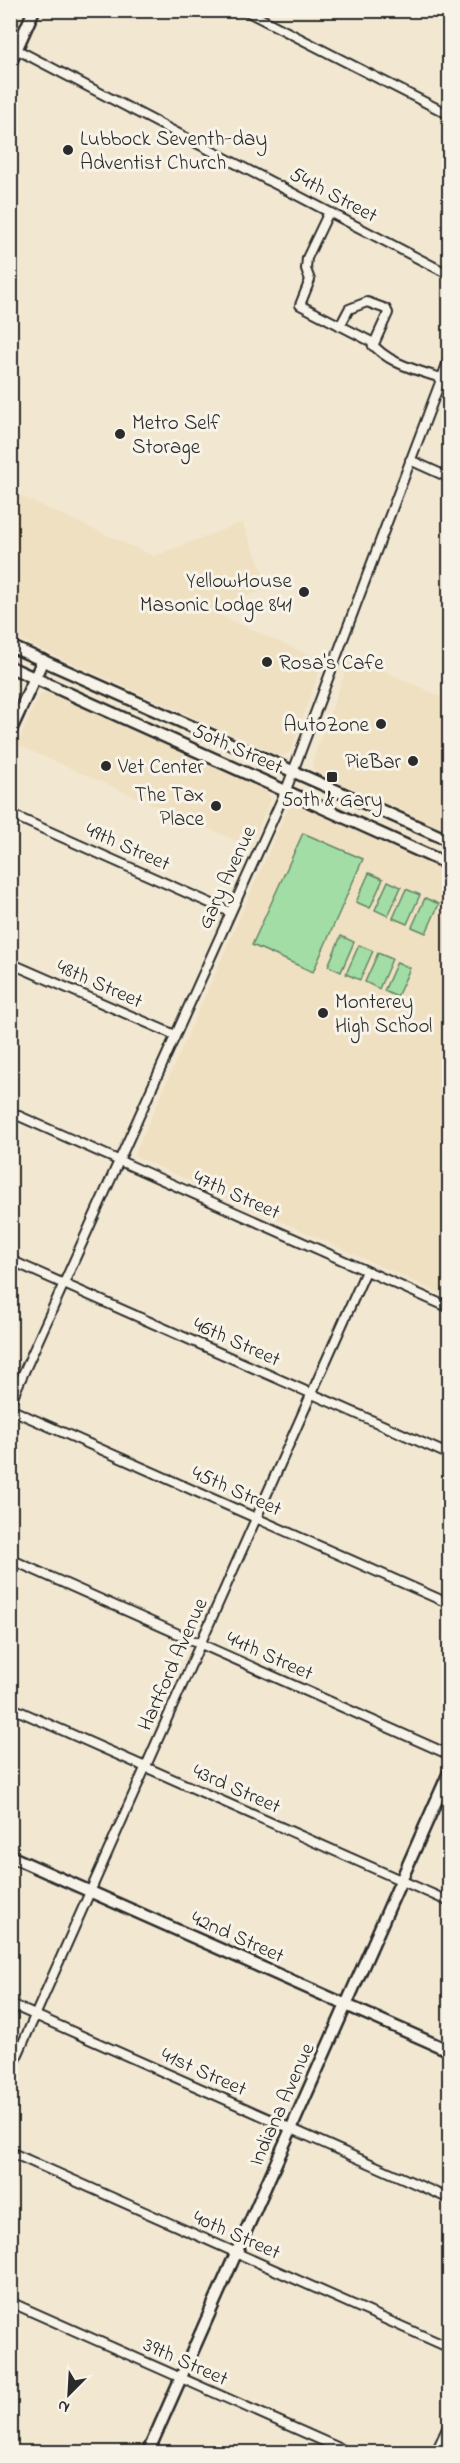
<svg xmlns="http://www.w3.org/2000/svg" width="460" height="2463" viewBox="0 0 460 2463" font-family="'Indie Flower',sans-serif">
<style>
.built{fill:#efe0c2}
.green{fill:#a1dda4;stroke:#668468;stroke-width:1.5}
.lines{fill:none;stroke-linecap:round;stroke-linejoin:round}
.minor-casing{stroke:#2b2b2b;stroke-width:12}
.tertiary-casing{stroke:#2b2b2b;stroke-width:15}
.secondary-casing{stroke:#2b2b2b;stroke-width:15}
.minor{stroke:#f7f3e8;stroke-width:8}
.tertiary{stroke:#f7f3e8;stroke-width:10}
.secondary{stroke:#f7f3e8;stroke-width:10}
.poi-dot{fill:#2b2b2b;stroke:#f7f3e8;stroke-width:2}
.labels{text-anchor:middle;stroke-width:6;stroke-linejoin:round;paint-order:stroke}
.poi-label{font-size:21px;fill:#2b2b2b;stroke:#f7f3e8;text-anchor:start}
.street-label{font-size:21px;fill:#2b2b2b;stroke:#f7f3e8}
</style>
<rect width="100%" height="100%" fill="#f2e8d2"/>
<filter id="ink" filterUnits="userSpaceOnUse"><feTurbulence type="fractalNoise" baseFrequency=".0167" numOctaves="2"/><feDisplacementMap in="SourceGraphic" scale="12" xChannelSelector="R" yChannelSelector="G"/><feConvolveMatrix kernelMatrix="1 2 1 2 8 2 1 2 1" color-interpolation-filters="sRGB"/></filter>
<g filter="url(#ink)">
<path class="built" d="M11 492 154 556 242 522 270 588 217 607 221 616 323 661 291 751 284 756 278 755 11 636Z
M351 656 449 700V832L320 774 313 769 312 761Z
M43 693H49L267 791 271 800 250 847 17 745 38 697Z
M294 805H299L449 873V1297L134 1156 287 810Z"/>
<path class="green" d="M303 833 363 859 313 972 252 945Z
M369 873 383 879 370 908 356 902Z
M388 881 401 887 388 916 375 910Z
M406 889 420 895 407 924 393 918Z
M425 898 439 904 426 933 412 927Z
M341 936 354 942 341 972 328 966Z
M359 945 373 951 360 980 346 974Z
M378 953 392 959 379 989 365 982Z
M397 962 410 968 397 997 384 991Z"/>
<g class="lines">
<g class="minor-casing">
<path id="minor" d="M244 10 450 115
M10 46 450 275
M329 212 307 258 306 269 310 280 300 305 370 341C386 363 416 370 441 378
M340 326 349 309 367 302 386 309 388 313 373 346
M410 460 450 478
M10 814 230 912
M10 963 175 1035
M10 1112 450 1308
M10 1260 450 1455
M10 1403 286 790 450 356
M10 1409 450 1604
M10 1559 450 1755
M10 1707 450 1902
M10 2004 450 2199
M10 2072 366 1271
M10 2152 450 2348
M10 2302 348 2452
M10 2451 13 2452
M436 2452 450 2422"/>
</g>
<g class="tertiary-casing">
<path id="tertiary" d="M10 64 34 10
M10 732 43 660
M10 1856 450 2051"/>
</g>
<g class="secondary-casing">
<path id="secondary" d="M10 646 450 841
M10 667 450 865
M148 2452 450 1770"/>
</g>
<use href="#minor" class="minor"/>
<use href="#tertiary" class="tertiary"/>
<use href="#secondary" class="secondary"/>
</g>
</g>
<g class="poi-dot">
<circle cx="68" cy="150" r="6"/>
<circle cx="120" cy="434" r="6"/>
<circle cx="304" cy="592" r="6"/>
<circle cx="267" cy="662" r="6"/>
<circle cx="381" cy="724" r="6"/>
<circle cx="413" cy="761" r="6"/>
<circle cx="106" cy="766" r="6"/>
<rect x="326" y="771" width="12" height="12" rx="3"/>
<circle cx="216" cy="806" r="6"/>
<circle cx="323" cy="1013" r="6"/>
</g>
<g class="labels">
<g class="poi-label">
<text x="80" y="145">Lubbock Seventh-day<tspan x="80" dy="24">Adventist Church</tspan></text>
<text x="132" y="429">Metro Self<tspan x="132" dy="24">Storage</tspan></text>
<text x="292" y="587" text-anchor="end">YellowHouse<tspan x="292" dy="24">Masonic Lodge 841</tspan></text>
<text x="279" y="669">Rosa's Cafe</text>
<text x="369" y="731" text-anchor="end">AutoZone</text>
<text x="401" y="768" text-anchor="end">PieBar</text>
<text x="118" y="773">Vet Center</text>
<text x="204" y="801" text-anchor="end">The Tax<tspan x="204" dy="24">Place</tspan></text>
<text x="332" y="806" text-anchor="middle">50th &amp; Gary</text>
<text x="335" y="1008">Monterey<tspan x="335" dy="24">High School</tspan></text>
</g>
<g class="street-label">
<text transform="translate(334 194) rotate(28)" y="7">54th Street</text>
<text transform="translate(238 748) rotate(24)" y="7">50th Street</text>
<text transform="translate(128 846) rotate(24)" y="7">49th Street</text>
<text transform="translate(226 877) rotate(-65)" y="7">Gary Avenue</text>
<text transform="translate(100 983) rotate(24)" y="7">48th Street</text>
<text transform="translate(237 1194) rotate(24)" y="7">47th Street</text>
<text transform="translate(237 1341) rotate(24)" y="7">46th Street</text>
<text transform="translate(237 1490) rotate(24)" y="7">45th Street</text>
<text transform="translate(270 1655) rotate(24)" y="7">44th Street</text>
<text transform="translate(172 1664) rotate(-66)" y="7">Hartford Avenue</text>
<text transform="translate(237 1788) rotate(24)" y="7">43rd Street</text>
<text transform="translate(238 1936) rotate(24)" y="7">42nd Street</text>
<text transform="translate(204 2071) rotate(24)" y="7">41st Street</text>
<text transform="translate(281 2104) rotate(-66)" y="7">Indiana Avenue</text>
<text transform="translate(237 2234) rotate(24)" y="7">40th Street</text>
<text transform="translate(186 2361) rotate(24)" y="7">39th Street</text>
</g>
</g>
<rect width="460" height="2463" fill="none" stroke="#f7f3e8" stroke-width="36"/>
<rect x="18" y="18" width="424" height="2427" fill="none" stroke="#2b2b2b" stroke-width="2" filter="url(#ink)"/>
<g transform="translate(69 2394) rotate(204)" stroke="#f7f3e8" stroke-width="4.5" paint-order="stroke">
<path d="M0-4.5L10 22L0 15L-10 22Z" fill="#2b2b2b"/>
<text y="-9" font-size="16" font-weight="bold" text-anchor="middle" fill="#2b2b2b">N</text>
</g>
</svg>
